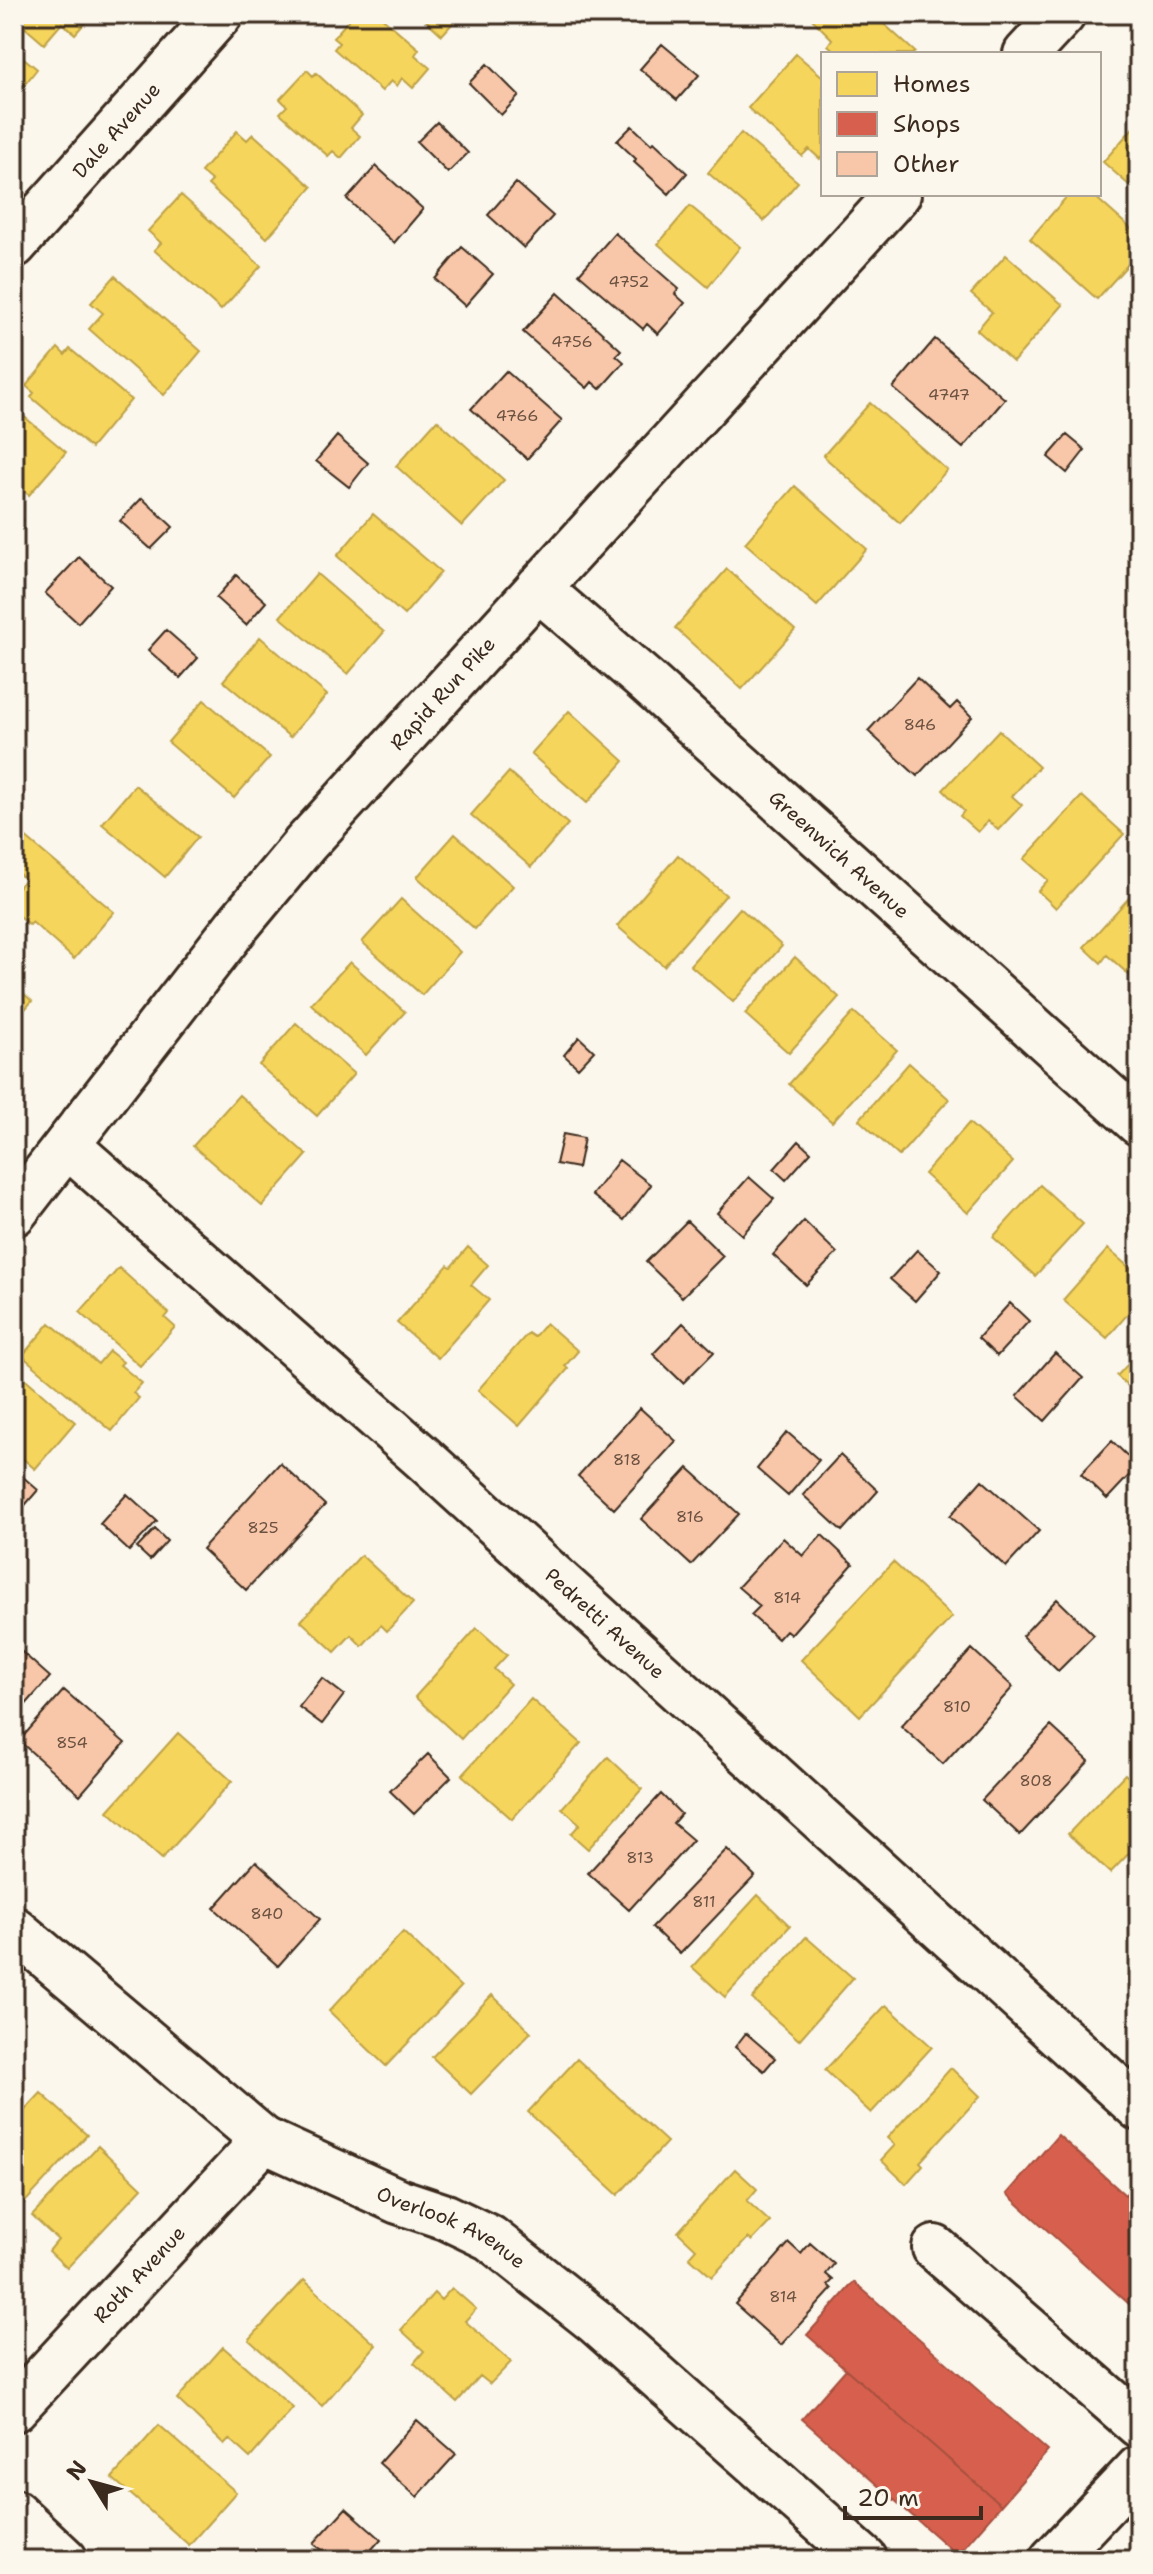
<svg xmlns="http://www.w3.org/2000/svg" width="1153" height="2574" viewBox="0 0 1153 2574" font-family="'Shantell Sans',sans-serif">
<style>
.homes{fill:#f6d55c;stroke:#bea249;stroke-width:2}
.shops{fill:#d6604d;stroke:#a8503f;stroke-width:2}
.building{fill:#f8c6a8;stroke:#3b2a1e;stroke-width:2}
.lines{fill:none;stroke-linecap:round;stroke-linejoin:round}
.minor-casing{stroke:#3b2a1e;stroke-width:50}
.minor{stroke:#fbf7ec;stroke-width:44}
.labels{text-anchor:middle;stroke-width:8;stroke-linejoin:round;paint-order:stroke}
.number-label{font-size:16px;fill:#6a5140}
.street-label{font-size:20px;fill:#3b2a1e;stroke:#fbf7ec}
</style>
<rect width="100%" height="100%" fill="#fbf7ec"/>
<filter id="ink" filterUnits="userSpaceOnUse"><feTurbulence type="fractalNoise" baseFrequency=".0125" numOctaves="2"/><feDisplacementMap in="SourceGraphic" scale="16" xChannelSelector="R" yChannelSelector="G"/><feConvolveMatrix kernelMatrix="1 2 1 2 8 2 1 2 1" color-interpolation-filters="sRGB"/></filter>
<g filter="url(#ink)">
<path class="homes" d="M14 14H93L75 34 62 23 44 44 14 18Z
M354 14H378L419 49 415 55 430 68 413 88 402 78 397 86 391 81 382 91 334 49 339 43 333 38Z
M419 14H461L442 35Z
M807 14H873L915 52 913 54H838L828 45 832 39Z
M14 50 37 69 14 98Z
M796 54 823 77V155L820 159 809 149 802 156 748 108Z
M307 70 313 76 316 73 362 115 351 128 360 136 341 158 333 151 328 156 280 113 287 106 280 99Z
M1139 121V194L1103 162Z
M237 131 247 140 253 134 312 187 267 238 208 185 212 181 201 172Z
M741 133 798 182 764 221 708 173Z
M1069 194H1092L1139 236V252L1097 299 1030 239Z
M181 195 261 266 221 310 154 250 161 243 148 231Z
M690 206 740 247 708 287 658 244Z
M1006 255 1063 305 1013 362 977 330 992 312 971 294Z
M115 276 201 351 164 395 89 329 103 313 91 303Z
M58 348 65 355 70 349 131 400 91 448 31 397 34 393 26 386Z
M870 403 947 470 900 523 823 456Z
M14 408 66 452 29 495 14 483Z
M437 420 504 480 462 526 396 466Z
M795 486 867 549 817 606 745 543Z
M14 513 23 520 14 530Z
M373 514 441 572 404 615 337 556Z
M727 569 795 630 742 689 675 628Z
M317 574 384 632 348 674 280 617Z
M260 637 327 695 290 737 223 681Z
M204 700 270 757 234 798 168 742Z
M569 711 624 761 587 803 531 754Z
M999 730 1039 767 1012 796 1022 805 998 830 988 821 978 832 960 816 964 811 943 790Z
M509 772 568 824 531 867 471 815Z
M135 785 198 837 165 877 102 824Z
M1082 796 1124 834 1056 908 1038 891 1048 880 1024 859Z
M455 834 513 886 475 929 417 877Z
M24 836 114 912 74 959 32 922 29 925 14 912V892L25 879 14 870V849Z
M678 855 726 895 664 966 617 926Z
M1138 888 1139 982 1138 983 1107 955 1101 963 1084 947Z
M401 899 460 952 422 995 362 942Z
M740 908 782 946 733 1002 690 965Z
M795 957 839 997 789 1053 745 1014Z
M350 962 405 1012 366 1055 311 1004Z
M14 985 32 1001 14 1022Z
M854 1012 897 1050 832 1122 789 1084Z
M296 1023 354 1074 317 1116 259 1065Z
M909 1063 949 1099 899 1156 859 1120Z
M239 1095 307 1155 262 1206 193 1146Z
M969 1123 1013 1162 968 1213 924 1174Z
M1040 1185 1083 1224 1035 1276 993 1237Z
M468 1247 488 1265 471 1285 489 1300 438 1358 397 1323 448 1265 451 1267Z
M1108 1249 1139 1276V1301L1107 1338 1063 1300Z
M119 1268 169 1313 165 1318 175 1327 140 1366 80 1312Z
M50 1323 98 1364 109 1351 123 1362 120 1365 142 1383 133 1393 139 1398 112 1431 22 1356Z
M546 1323 578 1351 565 1366 568 1369 519 1426 478 1390 528 1333 534 1337Z
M1139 1352V1396L1117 1376Z
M21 1375 75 1422 35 1469 14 1451V1384Z
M361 1555 413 1603 387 1631 381 1625 362 1646 351 1635 335 1652 301 1621Z
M893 1562 952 1617 860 1716 801 1660Z
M477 1628 507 1655 494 1669 510 1684 461 1739 415 1697Z
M531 1699 581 1743 512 1819 462 1775Z
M178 1733 232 1781 162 1859 108 1811Z
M608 1757 642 1789 588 1849 571 1834 580 1824 562 1808Z
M1125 1774 1139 1787V1843L1110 1873 1068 1834Z
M758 1895 790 1926 725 1997 692 1967Z
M403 1932 461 1987 386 2066 329 2011Z
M806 1937 853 1978 799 2040 752 1999Z
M492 1995 531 2032 471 2094 432 2057Z
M886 2005 932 2047 871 2113 825 2070Z
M577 2059 667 2142 618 2195 528 2112Z
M14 2067 25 2076 14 2088Z
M951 2068 980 2096 920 2162 923 2165 906 2184 881 2160 895 2145 887 2138Z
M41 2093 87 2135 15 2213 14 2122Z
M98 2146 142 2188 67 2268 49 2251 58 2240 32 2216Z
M735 2169 757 2189 747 2201 770 2222 752 2241 748 2238 712 2277 689 2257 696 2249 678 2232Z
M304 2280 376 2345 322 2406 249 2340Z
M452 2288 476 2309 465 2321 511 2362 490 2384 480 2376 457 2402 414 2363 424 2351 401 2330 434 2293 441 2300Z
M223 2347 293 2408 250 2458 229 2439 224 2444 177 2399Z
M159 2425 236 2492 189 2545 112 2478Z
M14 2543 32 2560H14Z"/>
<path class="shops" d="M1058 2135 1125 2195 1135 2183 1139 2186V2313L1007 2194Z
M854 2282 1048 2451 1001 2505 807 2335Z
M846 2369 1001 2505 957 2555 802 2419Z"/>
<path class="building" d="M662 44 699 75 677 100 640 69Z
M487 64 519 96 501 115 469 83Z
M437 122 468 153 448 173 417 142Z
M632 126 651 144 654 142 687 173 669 194 634 162 636 159 617 141Z
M376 166 423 209 394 243 347 199Z
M516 183 553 216 524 248 488 215Z
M615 233 679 289 675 294 685 303 658 334 647 324 643 329 579 274Z
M462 247 493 274 465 306 435 279Z
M558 293 621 350 616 355 624 362 600 389 592 382 587 388 523 332Z
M935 339 1005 399 963 448 893 388Z
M506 371 562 420 527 459 471 409Z
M1067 435 1085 450 1067 473 1048 457Z
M337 436 368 463 349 487 316 461Z
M142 498 173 527 151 549 120 521Z
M79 557 111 586 78 623 45 593Z
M236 575 266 602 246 625 216 598Z
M166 630 198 658 180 678 148 650Z
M917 678 950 709 957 702 972 717 917 776 868 731Z
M579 1037 594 1051 578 1068 564 1055Z
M563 1134 584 1138 578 1168 556 1164Z
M799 1141 811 1152 786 1180 774 1169Z
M619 1160 651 1185 624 1220 592 1195Z
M749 1177 774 1199 742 1235 717 1213Z
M687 1221 723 1256 682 1297 646 1262Z
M804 1221 837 1253 806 1285 773 1255Z
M917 1250 941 1271 915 1301 890 1279Z
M1010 1303 1029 1321 997 1356 978 1338Z
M683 1323 714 1352 683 1383 653 1354Z
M1055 1353 1083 1378 1045 1421 1017 1396Z
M640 1408 676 1441 614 1509 578 1476Z
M787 1432 819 1460 788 1496 757 1469Z
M1112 1441 1138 1466 1107 1499 1081 1474Z
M840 1455 878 1491 842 1531 803 1495Z
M280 1463 325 1505 246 1590 202 1549Z
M688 1468 739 1514 691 1565 641 1519Z
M14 1469 38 1490 14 1518Z
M982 1480 1039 1531 1006 1567 950 1516Z
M127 1494 157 1521 129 1551 100 1524Z
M155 1529 167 1541 150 1560 137 1548Z
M822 1535 853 1564 791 1634 786 1630 778 1639 751 1615 760 1606 738 1587 783 1538 803 1556Z
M1057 1599 1094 1635 1058 1671 1022 1636Z
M14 1645 50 1677 14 1718Z
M972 1649 1013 1687 943 1764 901 1726Z
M322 1678 344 1695 322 1724 299 1707Z
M64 1690 125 1743 80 1795 19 1741Z
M1051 1726 1089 1761 1020 1835 982 1800Z
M428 1754 451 1777 414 1814 390 1791Z
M661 1794 681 1814 673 1823 693 1840 629 1910 588 1873Z
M727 1849 755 1876 680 1954 652 1927Z
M256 1861 320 1919 278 1966 214 1908Z
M746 2033 775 2058 764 2071 735 2047Z
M789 2243 801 2254 810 2243 834 2264 826 2274 833 2280 828 2285 832 2289 781 2345 735 2304Z
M417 2420 456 2454 417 2497 379 2463Z
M346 2508 381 2539 362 2560H333L314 2543Z"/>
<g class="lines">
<g class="minor-casing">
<g id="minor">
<path d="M1026 54 1063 14"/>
<path id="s1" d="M14 245 220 14"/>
<path id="s2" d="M538 588 645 680 1139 1123"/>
<path id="s3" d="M67 1145 423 1458 1139 2108"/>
<path id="s4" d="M14 1213 236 927 305 844 898 194"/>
<path id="s5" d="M14 1929 264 2140 398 2201 446 2217 490 2238 596 2322 865 2560"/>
<path d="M935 2248 1139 2425"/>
<path id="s6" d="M14 2409 264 2140"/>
<path d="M14 2512 65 2560"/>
<path d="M1052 2560 1139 2468"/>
</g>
</g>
<use href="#minor" class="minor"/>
</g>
</g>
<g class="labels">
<g class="number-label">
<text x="629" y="287">4752</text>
<text x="572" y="347">4756</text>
<text x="949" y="400">4747</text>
<text x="517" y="421">4766</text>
<text x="920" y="730">846</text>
<text x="627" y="1465">818</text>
<text x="690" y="1522">816</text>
<text x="263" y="1533">825</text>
<text x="787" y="1603">814</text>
<text x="957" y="1712">810</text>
<text x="72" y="1748">854</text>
<text x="1036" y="1786">808</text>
<text x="640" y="1863">813</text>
<text x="704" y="1907">811</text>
<text x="267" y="1919">840</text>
<text x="783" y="2302">814</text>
</g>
<g class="street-label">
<text dy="7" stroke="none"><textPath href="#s1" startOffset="154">Dale Avenue</textPath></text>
<text dy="7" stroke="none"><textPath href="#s4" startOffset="674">Rapid Run Pike</textPath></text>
<text dy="7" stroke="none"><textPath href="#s2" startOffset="402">Greenwich Avenue</textPath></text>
<text dy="7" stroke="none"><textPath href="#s3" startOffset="720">Pedretti Avenue</textPath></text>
<text dy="7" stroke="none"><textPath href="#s5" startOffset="534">Overlook Avenue</textPath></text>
<text dy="7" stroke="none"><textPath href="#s6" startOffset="184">Roth Avenue</textPath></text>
</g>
</g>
<rect width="1153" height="2574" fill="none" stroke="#fbf7ec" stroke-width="48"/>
<rect x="24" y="24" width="1105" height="2526" fill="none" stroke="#3b2a1e" stroke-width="3" filter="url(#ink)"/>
<rect x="821" y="52" width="280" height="144" fill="#fbf7ec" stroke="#aea59a" stroke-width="2"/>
<rect x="837" y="72" width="40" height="24" fill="#f6d55c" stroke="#aea59a" stroke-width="2"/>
<text x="893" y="92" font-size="24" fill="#3b2a1e">Homes</text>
<rect x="837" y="112" width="40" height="24" fill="#d6604d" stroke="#aea59a" stroke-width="2"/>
<text x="893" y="132" font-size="24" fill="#3b2a1e">Shops</text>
<rect x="837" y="152" width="40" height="24" fill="#f8c6a8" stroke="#aea59a" stroke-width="2"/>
<text x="893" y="172" font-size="24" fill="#3b2a1e">Other</text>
<g transform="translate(92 2482) rotate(307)" stroke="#fbf7ec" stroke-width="6" paint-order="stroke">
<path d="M0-6L14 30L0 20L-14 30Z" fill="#3b2a1e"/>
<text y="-12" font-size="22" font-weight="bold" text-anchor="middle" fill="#3b2a1e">N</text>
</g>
<path d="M845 2506v12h136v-12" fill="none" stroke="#3b2a1e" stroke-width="4"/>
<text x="857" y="2506" font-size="24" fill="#3b2a1e" stroke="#fbf7ec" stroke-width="6" paint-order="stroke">20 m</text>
</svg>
